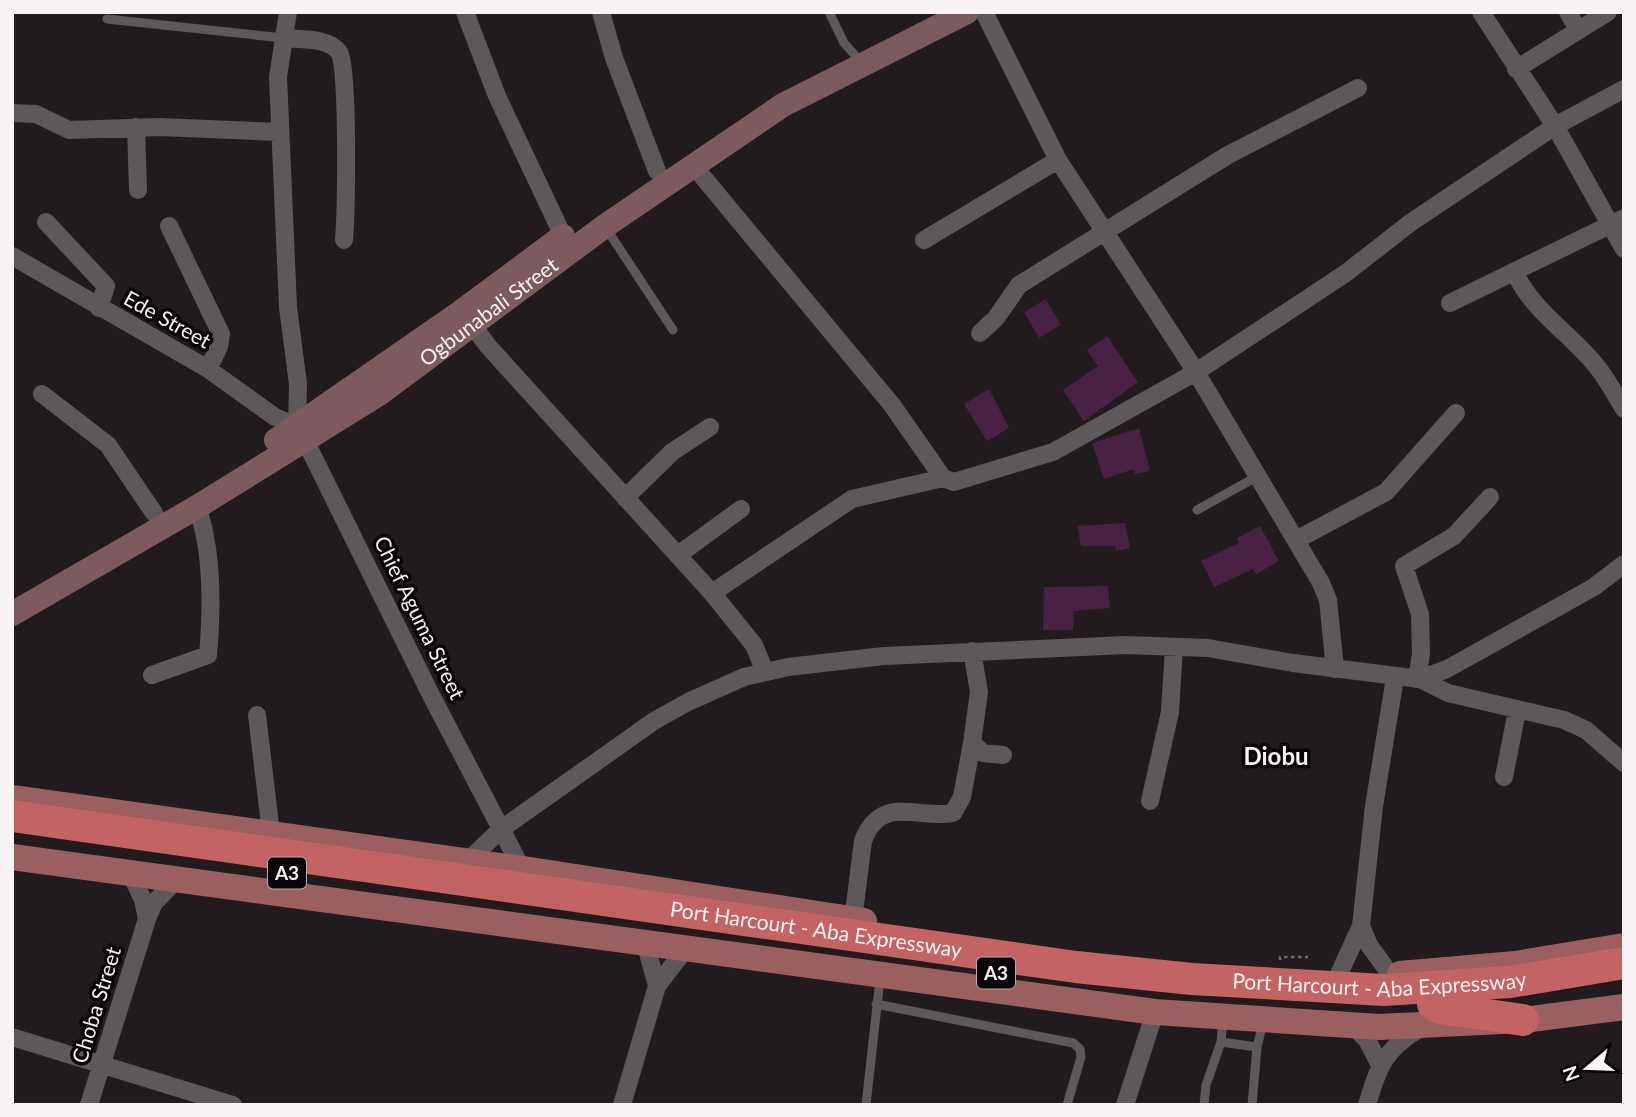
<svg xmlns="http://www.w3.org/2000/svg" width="1636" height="1117" viewBox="0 0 1636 1117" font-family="Lato,sans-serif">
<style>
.building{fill:#482145}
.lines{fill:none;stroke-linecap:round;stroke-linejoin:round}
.path{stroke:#706b6d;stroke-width:2.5;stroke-dasharray:3.5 3.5;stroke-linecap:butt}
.lane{stroke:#5f585a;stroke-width:9}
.street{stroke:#5f585a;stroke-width:18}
.secondary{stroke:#7d5b5d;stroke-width:24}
.primary{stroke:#9c5f5f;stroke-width:26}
.highway{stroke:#c46363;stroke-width:32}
.labels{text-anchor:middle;stroke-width:7;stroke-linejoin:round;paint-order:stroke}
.shield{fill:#090607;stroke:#b0acae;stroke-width:2}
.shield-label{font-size:19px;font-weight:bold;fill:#f8f3f5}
.street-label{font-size:21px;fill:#f8f3f5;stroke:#090607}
.quarter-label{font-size:24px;font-weight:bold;fill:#f8f3f5;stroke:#090607}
</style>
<rect width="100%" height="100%" fill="#211b1d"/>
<path class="building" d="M1046 299 1061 325 1039 338 1024 312Z
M1107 336 1138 382 1084 421 1063 390 1098 366 1087 350Z
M989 389 1009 428 987 441 964 404Z
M1139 428 1150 471 1135 474 1134 469 1104 479 1092 443Z
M1125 523 1130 548 1116 551 1115 546H1081L1077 526Z
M1260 526 1279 561 1256 574 1253 569 1214 587 1201 561 1239 543 1237 538Z
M1108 586 1110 608 1074 611 1073 630H1043L1044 587Z"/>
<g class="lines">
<path class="path" d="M1280 960V957H1308"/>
<path class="lane" d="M829 12 844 43 855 55
M107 19 283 38
M606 228 673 330
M1197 510 1258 476
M876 1004 1073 1043 1080 1049 1081 1057 1067 1105
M1223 1019 1221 1042 1257 1047 1263 1023
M866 1105 880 979
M1204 1105 1206 1085 1221 1042
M1252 1105 1257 1047"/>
<path class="street" d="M288 12 278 77 288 307 298 384 297 426
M465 12 497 96 563 236
M601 12 614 58 657 171
M984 12 1058 160 1196 372 1321 583 1328 600 1335 669
M1481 12 1555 126 1624 249
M1568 12 1578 30
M283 38C300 40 327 37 339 52 349 64 346 216 344 240
M1516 69 1608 12
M12 113 36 114 69 130 160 127 280 132
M136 127 138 190
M693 165 892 405 943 478 954 482 1053 452 1196 372 1346 273 1410 223 1555 126 1624 89
M46 222 106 286 99 308
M169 226 221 334 219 347 208 369
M924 240 1058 160
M12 256 208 369 275 417 297 426
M1515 273C1533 311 1568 332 1594 363 1606 377 1615 394 1624 409
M1450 303 1624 218
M473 326 488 346 712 593 754 645 765 672
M980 333 996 318 1019 285 1228 155 1358 88
M42 394 108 445 154 513
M301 432 432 697 522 869
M625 498 672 452 710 427
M1298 539 1386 492 1456 413
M678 555 741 509
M712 593 852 499 943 478
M972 651 979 692 972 743 983 753 1003 755
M152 675 208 655C212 609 213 551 197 507
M1417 679 1421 654 1420 614 1404 566 1454 536 1490 497
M1420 679 1447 669 1594 587 1624 564
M257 715 271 833
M1504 777 1517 711
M1150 801 1170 712 1174 647
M468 861 500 830 654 721 688 702 744 677 788 667 884 656 1126 645 1208 648 1293 663 1420 679 1448 693 1564 720 1586 730 1624 763
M130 872 143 900 147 919
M853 920 863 841C881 793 919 820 953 813L962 797 972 743
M1361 926 1369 945 1390 974
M645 942 657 986
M1339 974 1361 926 1374 806 1395 678
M1353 1026 1367 1040 1380 1065
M12 1037 233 1105
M89 1105 147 919 154 903 178 878
M622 1105 657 986 686 948
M1125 1105 1155 1012
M1367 1105C1379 1066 1384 1049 1421 1028"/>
<g class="secondary">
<path d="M276 440 462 311 563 236"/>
<path id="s1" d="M12 614 197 507 379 394 605 226 783 105 967 12"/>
</g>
<path class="primary" d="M12 798 522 869 864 921
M12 857 1155 1012 1379 1027 1523 1020 1624 1007
M1400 974 1515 964 1624 946"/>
<g class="highway">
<path id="s2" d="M12 816 1076 967 1192 979 1384 990 1510 982 1624 963"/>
<path d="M1433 1004 1440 1008 1523 1020"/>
</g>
</g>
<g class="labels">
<g class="shield">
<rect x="268" y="857.5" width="38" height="31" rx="5"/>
<rect x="977" y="957.5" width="38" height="31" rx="5"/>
</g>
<g class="shield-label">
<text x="287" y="880">A3</text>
<text x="996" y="980">A3</text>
</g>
<g class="street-label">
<text dy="7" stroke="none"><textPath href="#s1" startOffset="565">Ogbunabali Street</textPath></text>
<text transform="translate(167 320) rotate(29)" y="7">Ede Street</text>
<text transform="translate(419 618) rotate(64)" y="7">Chief Aguma Street</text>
<text dy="7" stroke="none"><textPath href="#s2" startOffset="812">Port Harcourt - Aba Expressway</textPath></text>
<text dy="7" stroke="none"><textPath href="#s2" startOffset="1379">Port Harcourt - Aba Expressway</textPath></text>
<text transform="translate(97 1005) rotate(-73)" y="7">Choba Street</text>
</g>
<g class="quarter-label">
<text x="1276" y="765">Diobu</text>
</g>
</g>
<rect width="1636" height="1117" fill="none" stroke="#f8f3f5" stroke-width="28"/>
<g transform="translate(1587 1068) rotate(251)" stroke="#090607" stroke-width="5" paint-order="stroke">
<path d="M0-5L12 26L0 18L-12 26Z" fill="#f8f3f5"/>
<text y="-10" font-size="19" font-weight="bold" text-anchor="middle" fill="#f8f3f5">N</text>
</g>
</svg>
